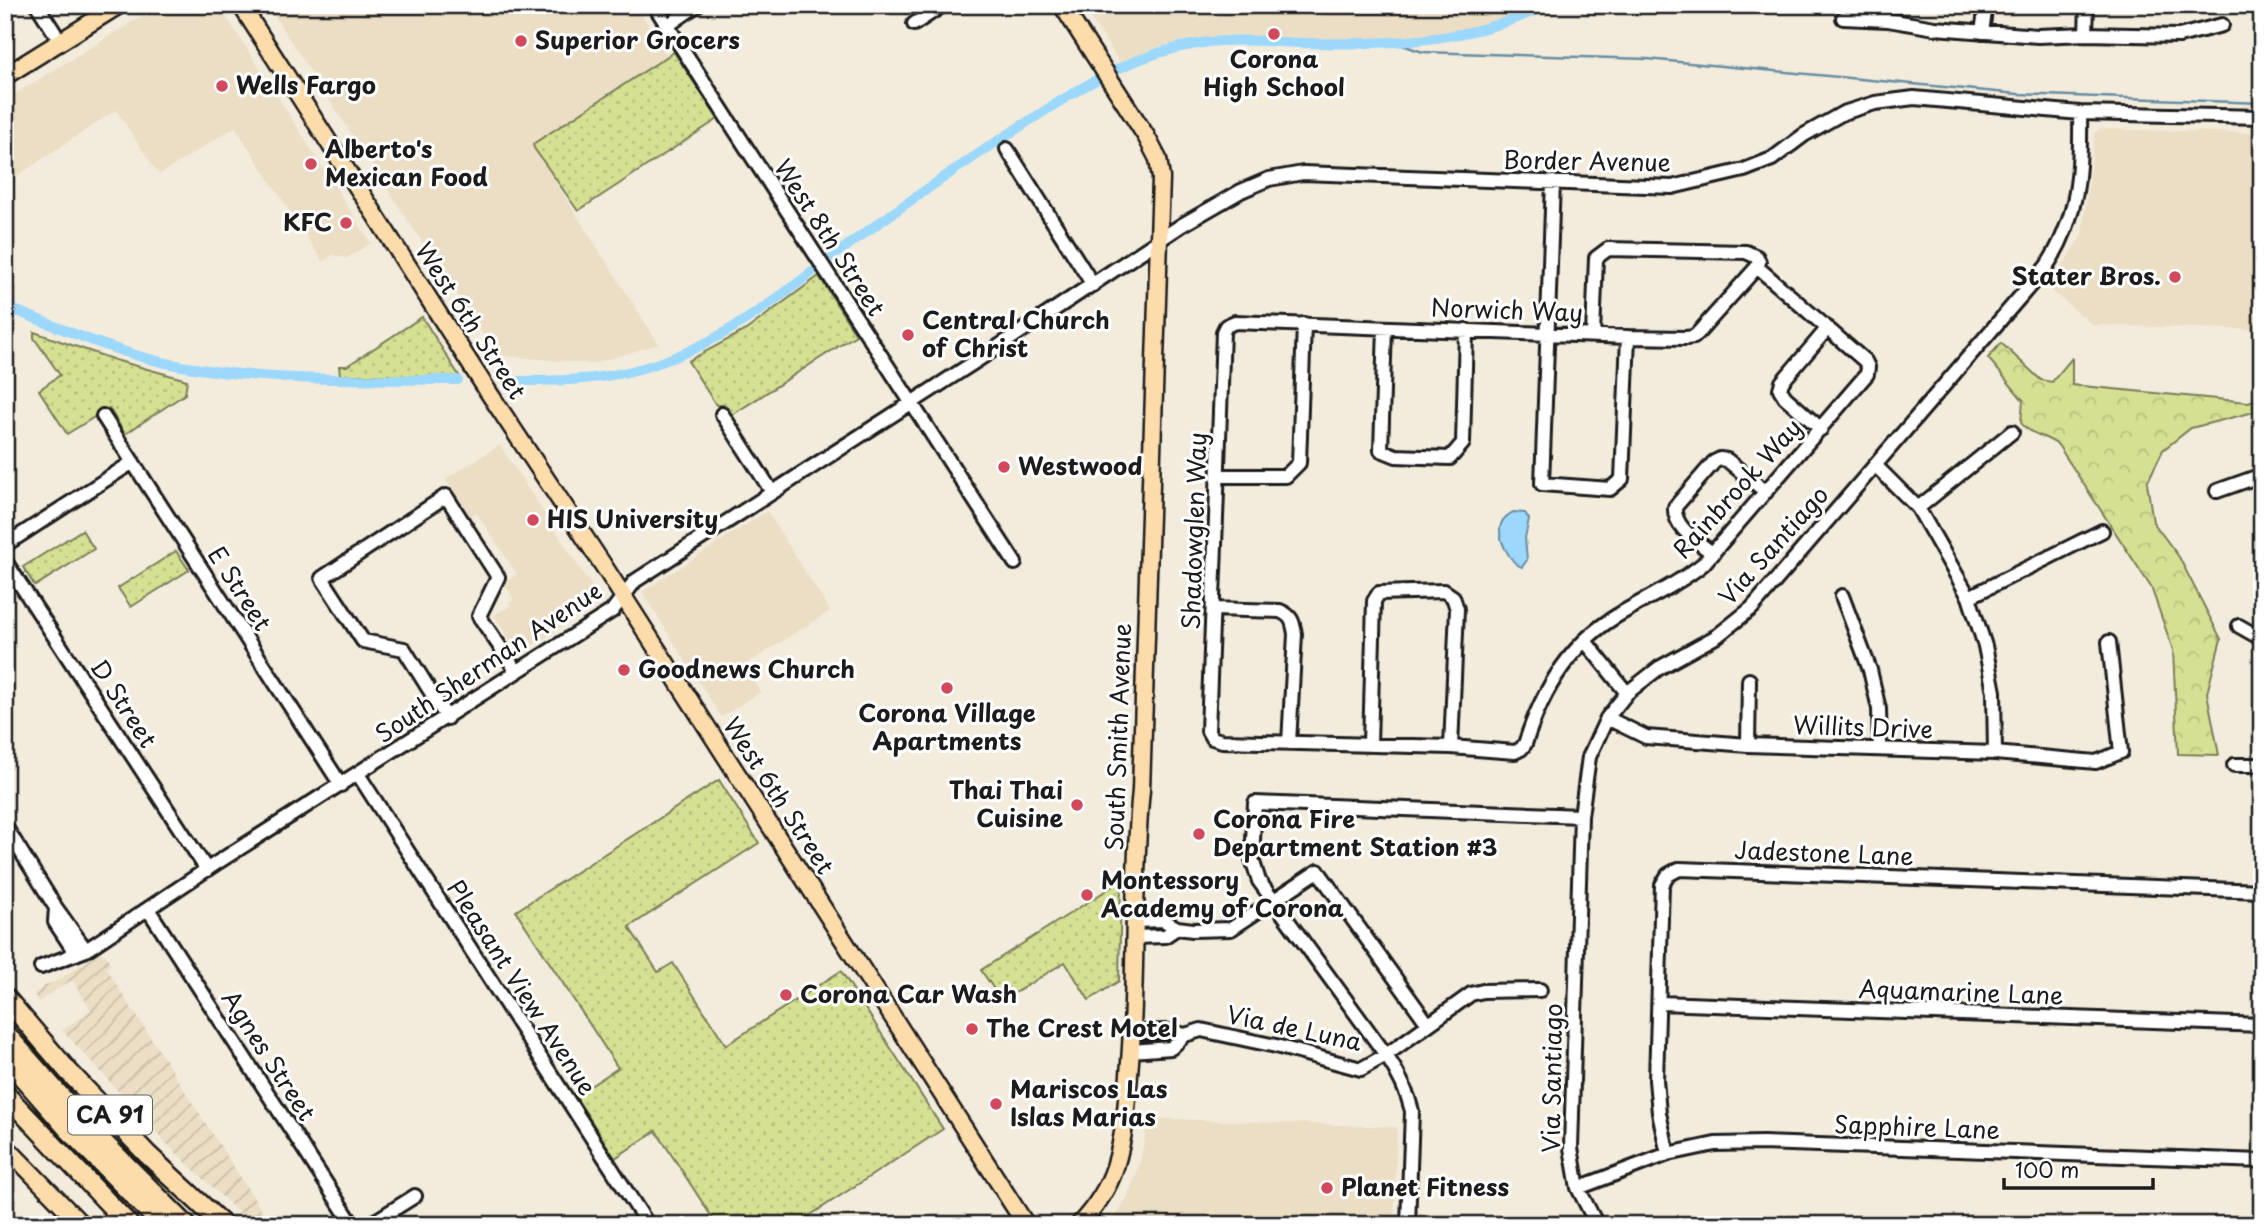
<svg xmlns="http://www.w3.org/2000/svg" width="2267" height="1230" viewBox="0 0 2267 1230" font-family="'Playpen Sans',sans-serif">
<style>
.built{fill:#ebdec5}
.industrial{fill:url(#industrial-furrows)}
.grass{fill:url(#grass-dots);stroke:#787e58;stroke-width:2}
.park{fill:url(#park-crowns);stroke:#787e58;stroke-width:2}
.water{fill:#9bd8fc;stroke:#688da2;stroke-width:2}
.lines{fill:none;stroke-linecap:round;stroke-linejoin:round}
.stream{stroke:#688da2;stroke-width:2.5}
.canal{stroke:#9bd8fc;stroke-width:10}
.minor-casing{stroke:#1c1c1c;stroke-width:18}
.major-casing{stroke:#1c1c1c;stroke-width:21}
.highway-casing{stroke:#1c1c1c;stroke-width:23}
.minor{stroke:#fff;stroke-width:12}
.major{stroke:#fddcac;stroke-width:16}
.highway{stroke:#fddcac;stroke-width:18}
.poi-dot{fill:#d1495b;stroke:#fff;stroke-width:2.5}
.labels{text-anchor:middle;stroke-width:6;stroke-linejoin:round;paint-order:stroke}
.shield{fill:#fff;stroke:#606060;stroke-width:2}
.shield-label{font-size:23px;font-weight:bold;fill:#1c1c1c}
.poi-label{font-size:24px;font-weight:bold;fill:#1c1c1c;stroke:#fff;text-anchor:start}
.street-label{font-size:24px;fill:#1c1c1c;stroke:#fff}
</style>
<defs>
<pattern id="industrial-furrows" width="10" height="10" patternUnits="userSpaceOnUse" patternTransform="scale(1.75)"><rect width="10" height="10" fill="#ebdec5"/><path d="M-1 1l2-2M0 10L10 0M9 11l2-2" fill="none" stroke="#c9bea9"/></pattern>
<pattern id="grass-dots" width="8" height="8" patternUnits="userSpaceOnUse" patternTransform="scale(1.75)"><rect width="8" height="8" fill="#d5e093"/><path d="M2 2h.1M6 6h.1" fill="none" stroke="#b6c07e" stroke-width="1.8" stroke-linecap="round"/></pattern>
<pattern id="park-crowns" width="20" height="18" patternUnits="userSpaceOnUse" patternTransform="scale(1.75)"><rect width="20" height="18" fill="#d5e093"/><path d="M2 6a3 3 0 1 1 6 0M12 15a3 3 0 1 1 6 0" fill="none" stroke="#b6c07e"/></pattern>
</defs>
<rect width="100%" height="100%" fill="#f3ecdd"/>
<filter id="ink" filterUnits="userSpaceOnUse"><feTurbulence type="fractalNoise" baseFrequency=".0143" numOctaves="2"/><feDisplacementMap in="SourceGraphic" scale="14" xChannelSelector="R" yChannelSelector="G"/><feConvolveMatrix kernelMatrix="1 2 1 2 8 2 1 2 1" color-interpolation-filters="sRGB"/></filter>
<g filter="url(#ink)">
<path class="built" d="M160 5H219L371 243 347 258 333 255 323 262 235 127 159 175 116 110 5 184V100Z
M267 5H636L667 55 532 145 659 344 592 364 496 355Z
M1082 5H1539L1488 25 1424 38 1365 42 1225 36 1179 42 1149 50 1120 63Z
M2100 129 2262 133V330L2093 325 2048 288 2082 235 2095 132Z
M500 445 598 596 594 606 519 654 494 615 510 606 509 603 514 600 504 583 517 574 476 512 469 516 445 479Z
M767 511 830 611 745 665 761 692 721 717 642 592Z
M1149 1118 1397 1127 1394 1225H1109L1127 1198 1139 1166Z"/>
<path class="industrial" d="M100 952 102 955 105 954 111 964 106 968 133 1010 271 1225H252L240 1214 166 1143 62 1030 91 1010 72 980 38 1002 34 994 44 986 60 979Z"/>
<path class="grass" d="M674 52 718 119 578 211 534 148 533 144Z
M819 276 856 335 732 415 725 405H716L688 361 746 330Z
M422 317 460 377 340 375 339 366H347Z
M34 332 115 360 187 380 185 394 125 434 109 408 67 434 39 390 60 375 34 338Z
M82 530 94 549 35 586 23 567Z
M176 551 189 570 131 607 118 588Z
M719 780 759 843 629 927 658 972 673 963 726 1045 841 971 943 1129 795 1225H717L656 1131 615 1158 575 1096 618 1068 516 911Z
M1121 881 1119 981 1089 1000 1065 962 1002 1001 981 970Z"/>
<path class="park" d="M2001 343 2041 380 2052 382 2072 358V385L2248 402 2262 398V410L2191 428 2163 450 2147 483 2153 522 2179 557 2221 639 2207 693 2219 755 2178 754 2173 650 2151 587 2058 445C2046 436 2029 434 2021 423L2023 400 1988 358Z"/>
<path class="water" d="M1513 512 1525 513 1529 519 1525 538 1527 560 1522 567C1510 563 1496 537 1501 524 1503 518 1508 515 1513 512Z"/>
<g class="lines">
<path class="stream" d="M1396 43 1423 52 1647 59 2018 94 2262 103"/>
<path class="canal" d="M833 256C895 211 957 167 1021 126 1081 88 1130 53 1203 43 1235 38 1271 42 1304 43 1389 45 1469 43 1548 5
M14 310C64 329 114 352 166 363 262 383 360 379 458 380
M512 381C536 381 559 381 582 379 673 372 743 326 812 272"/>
<g class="minor-casing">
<path id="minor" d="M37 5 60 41
M654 5 1015 563
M1843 18 1888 20 1935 28 2038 36 2086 34 2179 36 2222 25
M914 24 943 5
M667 26 697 5
M1982 32 1986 5
M2086 34 2087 5
M1007 149 1093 285
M1553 182 1542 484 1610 489 1622 479 1628 337
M1385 328 1381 450 1396 456 1450 458 1463 443 1466 330
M1593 335 1596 258 1608 249 1746 252 1757 257 1759 262 1757 267 1865 361 1868 367 1867 374 1703 564C1676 586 1644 599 1615 617 1569 645 1541 694 1525 744L1521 749 1515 752 1451 747 1222 741 1212 738 1208 731 1223 332 1226 326 1235 322 1628 337 1686 338 1694 337 1699 332 1757 267
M722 414 772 492
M103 416 341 785
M1821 429 1785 397 1780 389 1782 382 1827 329
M1875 465 1918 508 1969 597 1985 646 1994 692 1995 753
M1218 476H1286L1299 463 1304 324
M2217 491 2262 475
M1918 508 2012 432
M5 545 133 462
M1713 554C1699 542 1673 528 1675 507L1714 462 1720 459 1727 460 1766 492
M5 561 207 870
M1842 596 1870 670 1879 709 1880 749
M1969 597 2102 531
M1213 609 1280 611C1292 616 1293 622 1295 634L1289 743
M2239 626 2262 639
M1585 641 1627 693
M447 718 404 649 363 641 322 578 446 496 498 577 479 616 517 672
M1607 718 1646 737 1748 745 1995 753 2096 762 2121 752 2109 642
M1370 744 1374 601 1379 593 1444 591 1453 597 1457 609 1451 747
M1748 745 1749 680
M2234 765H2262
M358 774 648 1225
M5 826 56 908 86 950
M56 908 55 922 76 954
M148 909 353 1225
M1136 921 1163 920 1177 928 1193 930 1231 929 1318 871 1428 1024
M1135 937 1165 936 1177 928
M41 967 86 950 215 864 612 611 635 581 984 356 1182 225 1241 191 1269 179 1303 173 1672 187 1744 170 1772 159 1804 135 1843 113 1875 103 1914 98 2080 113 2262 117
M1660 1003 2262 1025
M1132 1032 1169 1031 1185 1035
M1131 1051 1171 1048 1185 1035 1201 1030 1276 1046 1361 1069 1386 1055 1471 994 1483 991 1540 990
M1668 1154 1659 1113 1656 1080 1662 885 1668 875 1679 869 2262 891
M1578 1188 1668 1154 1715 1144 1763 1143 2262 1161
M369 1225 415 1196
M1408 1225 1412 1111C1407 1090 1398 1073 1386 1055L1259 881 1252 859 1255 803 1581 816
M1597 1225 1578 1188 1571 1148 1581 816 1589 757 1607 718 1627 693 1659 668 1717 636 1752 608 2046 267C2079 217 2081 171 2080 113"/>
</g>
<g class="major-casing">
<path id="major" d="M241 5 489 393 605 568 1026 1225
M1062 5 1146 136 1158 159 1161 178 1141 790C1132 880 1137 971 1130 1062 1127 1097 1126 1132 1115 1167 1108 1189 1095 1208 1079 1225
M5 76 119 5
M5 1146 82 1225"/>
</g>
<g class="highway-casing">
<path id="highway" d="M5 997 67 1070 147 1154 223 1225
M5 1033 83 1122 186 1225
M5 1057 68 1129 162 1225
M5 1094 129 1225"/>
</g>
<use href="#minor" class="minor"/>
<use href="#major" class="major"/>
<use href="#highway" class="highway"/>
</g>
</g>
<g class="poi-dot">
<circle cx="1274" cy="34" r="7"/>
<circle cx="521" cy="41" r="7"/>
<circle cx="222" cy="86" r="7"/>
<circle cx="311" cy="164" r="7"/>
<circle cx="346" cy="223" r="7"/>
<circle cx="2175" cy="277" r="7"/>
<circle cx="908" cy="335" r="7"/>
<circle cx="1004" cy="467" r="7"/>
<circle cx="533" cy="520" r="7"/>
<circle cx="624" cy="670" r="7"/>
<circle cx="947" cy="688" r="7"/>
<circle cx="1077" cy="805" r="7"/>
<circle cx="1199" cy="834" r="7"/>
<circle cx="1087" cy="895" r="7"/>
<circle cx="786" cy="995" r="7"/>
<circle cx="972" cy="1029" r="7"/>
<circle cx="996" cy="1104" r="7"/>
<circle cx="1327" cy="1188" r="7"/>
</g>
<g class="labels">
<rect class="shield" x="68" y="1095.5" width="84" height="39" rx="5"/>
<g class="shield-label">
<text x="110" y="1123">CA 91</text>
</g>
<g class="poi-label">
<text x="535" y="49">Superior Grocers</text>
<text x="1274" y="68" text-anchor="middle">Corona<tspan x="1274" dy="28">High School</tspan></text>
<text x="236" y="94">Wells Fargo</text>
<text x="325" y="158">Alberto's<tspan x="325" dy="28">Mexican Food</tspan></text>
<text x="332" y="231" text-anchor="end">KFC</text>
<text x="2161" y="285" text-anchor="end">Stater Bros.</text>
<text x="922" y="329">Central Church<tspan x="922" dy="28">of Christ</tspan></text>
<text x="1018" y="475">Westwood</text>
<text x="547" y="528">HIS University</text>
<text x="638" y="678">Goodnews Church</text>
<text x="947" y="722" text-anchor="middle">Corona Village<tspan x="947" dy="28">Apartments</tspan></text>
<text x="1063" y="799" text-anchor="end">Thai Thai<tspan x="1063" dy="28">Cuisine</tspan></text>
<text x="1213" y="828">Corona Fire<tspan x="1213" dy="28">Department Station #3</tspan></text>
<text x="1101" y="889">Montessory<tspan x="1101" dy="28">Academy of Corona</tspan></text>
<text x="800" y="1003">Corona Car Wash</text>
<text x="986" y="1037">The Crest Motel</text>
<text x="1010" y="1098">Mariscos Las<tspan x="1010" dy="28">Islas Marias</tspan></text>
<text x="1341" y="1196">Planet Fitness</text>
</g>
<g class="street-label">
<text transform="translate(1587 162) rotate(1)" y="8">Border Avenue</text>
<text transform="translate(829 238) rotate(57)" y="8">West 8th Street</text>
<text transform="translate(1507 311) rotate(2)" y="8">Norwich Way</text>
<text transform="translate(470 321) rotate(57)" y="8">West 6th Street</text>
<text transform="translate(1738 489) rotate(-48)" y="8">Rainbrook Way</text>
<text transform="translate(1195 531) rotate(-88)" y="8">Shadowglen Way</text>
<text transform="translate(1774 546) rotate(-48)" y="8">Via Santiago</text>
<text transform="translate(239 589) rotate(57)" y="8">E Street</text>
<text transform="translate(489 663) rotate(-34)" y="8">South Sherman Avenue</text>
<text transform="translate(123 704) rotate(57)" y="8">D Street</text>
<text transform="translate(1863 728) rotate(2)" y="8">Willits Drive</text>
<text transform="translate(1119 737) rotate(-88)" y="8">South Smith Avenue</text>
<text transform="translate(778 796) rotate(57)" y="8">West 6th Street</text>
<text transform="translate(1824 854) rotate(2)" y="8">Jadestone Lane</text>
<text transform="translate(521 988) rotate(57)" y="8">Pleasant View Avenue</text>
<text transform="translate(1961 993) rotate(2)" y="8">Aquamarine Lane</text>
<text transform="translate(1294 1029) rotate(12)" y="8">Via de Luna</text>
<text transform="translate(268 1056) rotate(57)" y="8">Agnes Street</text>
<text transform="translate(1553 1078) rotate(-89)" y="8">Via Santiago</text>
<text transform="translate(1917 1128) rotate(2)" y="8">Sapphire Lane</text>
</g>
</g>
<rect width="2267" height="1230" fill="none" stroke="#fff" stroke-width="28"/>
<rect x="14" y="14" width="2239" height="1202" fill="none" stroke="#1c1c1c" stroke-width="2.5" filter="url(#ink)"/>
<path d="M2004 1178v10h149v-10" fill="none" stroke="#1c1c1c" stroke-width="3.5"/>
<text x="2015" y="1178" font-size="21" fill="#1c1c1c" stroke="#ffffff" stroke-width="5" paint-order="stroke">100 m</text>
</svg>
